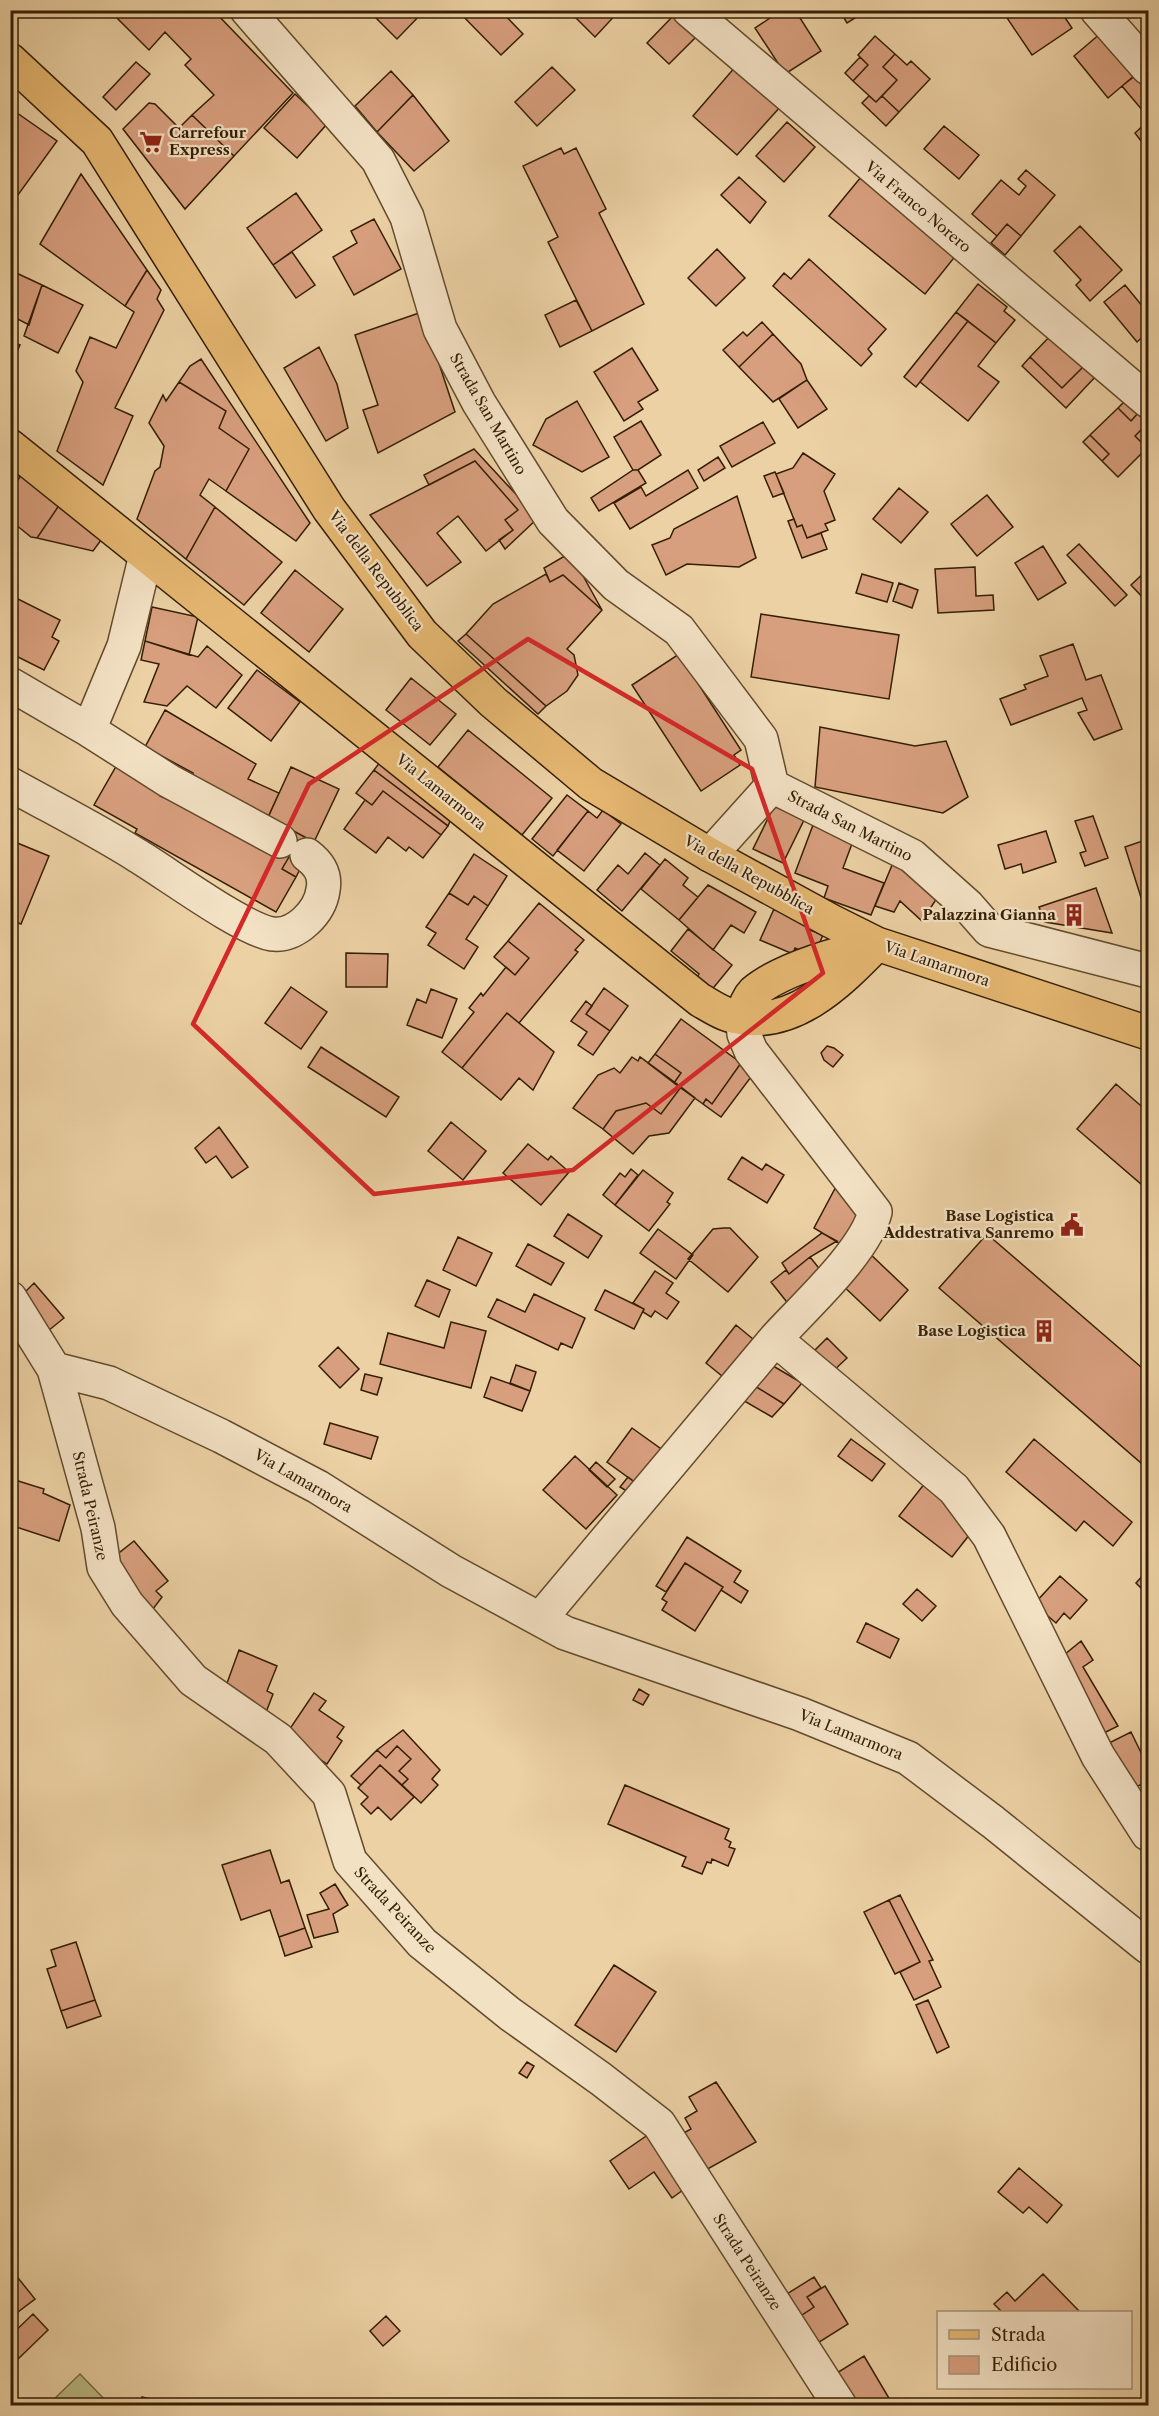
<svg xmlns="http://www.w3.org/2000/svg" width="1159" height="2416" viewBox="0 0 1159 2416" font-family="'Libre Caslon Text',serif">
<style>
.green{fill:#bbba84;stroke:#786c44;stroke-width:1.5}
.building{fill:#d89f7e;stroke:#341e04;stroke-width:1.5}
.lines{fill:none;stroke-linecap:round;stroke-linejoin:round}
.minor-casing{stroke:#624b2c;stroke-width:36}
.major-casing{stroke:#341e04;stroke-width:36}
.minor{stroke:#f3e1c4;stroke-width:33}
.major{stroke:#e6b872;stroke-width:33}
.marked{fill:none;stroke:#d62828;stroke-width:4.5;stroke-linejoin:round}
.labels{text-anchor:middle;stroke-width:4.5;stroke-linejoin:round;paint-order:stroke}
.poi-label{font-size:15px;font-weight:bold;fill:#341e04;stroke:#f3e1c4;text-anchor:end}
.street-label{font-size:15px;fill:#341e04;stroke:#f3e1c4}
</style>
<rect width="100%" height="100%" fill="#ecd1a4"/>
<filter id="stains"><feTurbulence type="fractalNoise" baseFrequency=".00333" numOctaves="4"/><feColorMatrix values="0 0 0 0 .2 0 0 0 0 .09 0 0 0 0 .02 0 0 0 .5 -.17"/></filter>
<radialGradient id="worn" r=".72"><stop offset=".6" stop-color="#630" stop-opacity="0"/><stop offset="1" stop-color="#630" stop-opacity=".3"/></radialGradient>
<path class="green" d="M80 2374 110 2405H48Z"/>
<path class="building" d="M118 10H213L293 93 234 156 192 115 214 95 185 65 191 59 165 32 149 50 115 16Z
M368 10H425L397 39Z
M457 10H500L523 34 501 55Z
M568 10H620L595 37Z
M782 10H795L821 51 785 74 755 28Z
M839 10H868L847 23Z
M1004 10H1060L1072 28 1032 55 1003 12Z
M1137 10H1148V23Z
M674 15 696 37 669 64 647 43Z
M1101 33 1135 75 1108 98 1074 56Z
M875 36 895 54 883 67 897 80 876 102 853 81 868 65 858 55Z
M895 54 907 65 911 61 930 79 899 112 882 96 897 80 883 67Z
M860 57 868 65 853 81 845 73Z
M136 62 150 74 116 110 103 97Z
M736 66 781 106 737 155 693 116Z
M552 67 575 90 537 126 515 102Z
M391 71 413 95 377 132 355 106Z
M1140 72 1148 83V117L1122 86Z
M295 94 327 124 297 158 264 128Z
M413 95 449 141 414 171 377 132Z
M869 96 876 102 882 96 899 112 886 126 862 103Z
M149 103 155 104 179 128 192 115 234 156 185 209 123 129Z
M10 108 57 141 10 206Z
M1148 121V150L1135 133Z
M787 122 815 147 784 182 756 156Z
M944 126 979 155 959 179 924 149Z
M561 148 564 154 576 148 606 209 599 213 644 304 592 331 548 242 558 237 523 166Z
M1026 170 1055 195 1021 236 1007 224 997 236 972 214 1001 180 1019 195 1026 186 1018 179Z
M81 174 147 270 125 306 40 244Z
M739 177 766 202 750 223 721 195Z
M861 177 957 254 925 294 829 216Z
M296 193 322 230 273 265 247 228Z
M374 219 401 269 354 295 333 257 357 243 351 231Z
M1007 224 1021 236 1005 255 991 243Z
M1080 226 1122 270 1090 301 1076 285 1081 280 1054 251Z
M717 249 745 278 716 306 688 278Z
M292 252 315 285 296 298 273 265Z
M809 259 886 329 868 349 872 354 861 366 773 286 784 273 791 279Z
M10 270 42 285 29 325 10 315Z
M147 270 161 290 157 299 164 310 115 408 133 416 103 485 57 451 83 382 76 371 90 337 116 348 134 312 125 306Z
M978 284 1007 307 1004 311 1015 320 996 343 956 312Z
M42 285 83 305 58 353 24 336Z
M1125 285 1148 313V332L1137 342 1104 302Z
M576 300 592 331 560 347 545 315Z
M422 312 455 412 378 453 363 410 378 405 355 335Z
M956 312 968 321 916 387 904 377Z
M968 321 996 343 978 366 999 382 968 421 920 382Z
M762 322 773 334 739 367 723 350 743 332 747 336Z
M1053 333 1086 364 1062 388 1030 357Z
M773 334 801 364 807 380 773 402 739 367Z
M10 341 20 345 10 368Z
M319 347 337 384 348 428 326 441 284 368Z
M632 348 658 390 638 402 643 409 624 421 594 372Z
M1030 357 1062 388 1086 364 1097 375 1066 408 1022 366Z
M201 359 310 523 296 541 226 491 249 449 219 428 226 411 179 382 190 366Z
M807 380 827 409 798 428 779 399Z
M179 382 226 411 219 428 249 449 226 491 209 479 200 495 215 507 186 559 137 519 155 471 160 467 164 446 149 423 163 395 166 401Z
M1128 398 1140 411 1131 421 1118 408Z
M577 401 609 457 582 472 533 445 546 419Z
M1118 408 1131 421 1140 411 1148 423 1135 436 1147 448 1118 477 1102 461 1109 454 1090 435Z
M641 421 661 455 638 470H633L614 437Z
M763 422 775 443 732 467 720 446Z
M1148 423V447L1147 448 1135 436Z
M1090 435 1109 454 1102 461 1083 442Z
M474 449 538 518 505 549 499 540 513 530 505 520 518 510 475 461 429 485 424 475Z
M803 453 835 474 824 491 835 520 825 524 828 530 807 538 802 525 797 527 776 474 793 468Z
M718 457 725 468 704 481 698 470Z
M10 459 24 470 10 493Z
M475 461 518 510 505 520 513 530 486 551 458 516 437 533 461 562 427 586 370 515Z
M24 470 62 501 37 538 31 537 10 520V493Z
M633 470H638L646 483 599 511 591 498Z
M688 470 698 488 630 529 614 503 641 487 646 496Z
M775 472 784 493 773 497 764 476Z
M899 488 928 512 901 543 873 519Z
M987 495 1013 527 977 556 951 524Z
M737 496 756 558 739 567 687 564 666 575 652 545 670 538 674 529Z
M62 501 104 536 93 551 37 538Z
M215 507 282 562 244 605 186 559Z
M794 519 797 527 802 525 807 538 821 533 827 549 802 558 788 521Z
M1079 544 1127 595 1115 606 1067 555Z
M1043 546 1066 583 1038 600 1015 563Z
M572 556 602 610 563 575 550 582 544 568 563 557Z
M975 567 976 596 993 595 994 610 938 613 935 569Z
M1148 569V603L1131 585Z
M295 570 343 609 309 652 261 613Z
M546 574 550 582 563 575 602 610 567 649 574 655 578 675 567 691 546 706 466 634 493 604Z
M862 574 893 583 887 602 856 593Z
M899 583 918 590 912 608 893 601Z
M10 595 60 620 52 637 59 641 44 670 10 653Z
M152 607 198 617 189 655 145 641Z
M761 614 899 635 889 699 751 677Z
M466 634 546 706 538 714 458 641Z
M145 641 198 657 207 646 242 675 216 708 187 686 167 706 144 702 159 664 141 660Z
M1073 644 1086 680 1101 675 1122 729 1094 740 1078 713 1087 710 1082 698 1011 725 1000 699 1026 689 1024 685 1048 676 1040 656Z
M679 654 741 750 734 755 740 765 701 791 632 685Z
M257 670 300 702 271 741 228 708Z
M411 678 456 714 430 745 386 710Z
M165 710 256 764 248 779 279 793 268 817 195 783 193 773 145 747Z
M820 727 915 746 946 741 968 797 943 813 815 787Z
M468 730 552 798 522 835 438 767Z
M383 758 452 816 448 826 374 770Z
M118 763 157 784 160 796 290 855 282 869 296 877 276 912 135 833 137 829 94 805Z
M291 767 339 789 314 842 288 828 266 822Z
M374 770 448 826 441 835 383 791 372 805 356 793Z
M383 791 441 835 423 858 409 847 406 851 388 837 376 853 344 829 365 800 372 805Z
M567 795 588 811 553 856 532 839Z
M774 806 804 820 783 863 753 849Z
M603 810 621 824 584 871 557 850 588 811 597 818Z
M1093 816 1108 858 1085 866 1080 853 1086 851 1075 821Z
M813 825 853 841 843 868 884 883 871 915 824 898 828 886 795 873Z
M288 828 314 842 296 877 282 869 290 855 276 849Z
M1046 831 1056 862 1023 873 1021 864 1005 869 998 845Z
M1148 839V909L1145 910 1125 847Z
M10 840 49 856 21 924 10 920Z
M645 853 660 865 622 911 597 890 618 865 628 874Z
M474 854 507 876 488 906 474 896 468 905 449 893Z
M895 858 939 895 922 921 900 901 894 912 875 906Z
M665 859 688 878 683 885 698 897 679 920 641 889Z
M708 885 756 912 744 933 731 925 713 950 679 920Z
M1096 888 1112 933 1045 922 1039 907Z
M449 893 468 905 474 896 488 906 466 939 478 947 464 969 428 945 436 933 426 927Z
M539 903 584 940 575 950 578 952 519 1023 507 1013 462 1068 442 1052 474 1012 469 1008 481 993 483 996 506 967 515 975 529 958 508 941Z
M774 909 812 925 810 930 823 935 814 956 795 948 793 954 760 940Z
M688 929 732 965 710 992 695 980 699 974 671 951Z
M508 941 529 958 515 975 494 957Z
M346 953 388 954 387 987H346Z
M291 987 327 1012 301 1049 265 1023Z
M604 988 628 1006 610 1031 586 1014Z
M431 989 457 999 442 1038 407 1025 417 999 426 1003Z
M586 1001 592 1006 586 1014 610 1031 593 1055 578 1045 587 1032 571 1021Z
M507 1013 554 1052 533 1090 519 1078 501 1100 462 1068Z
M681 1019 741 1063 712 1104 706 1099 703 1104 674 1083 681 1073 655 1054Z
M827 1046 834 1048 843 1055 833 1067 824 1060 821 1053Z
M321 1047 399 1097 386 1117 308 1067Z
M655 1054 681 1073 674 1083 648 1063Z
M632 1057 638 1061 640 1057 681 1087 661 1114 646 1103 616 1111 603 1129 573 1108 598 1075 614 1068 620 1073Z
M741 1063 754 1073 721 1117 703 1104 706 1099 712 1104Z
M1116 1084 1148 1112V1190L1077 1129Z
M681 1087 695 1098 669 1133 649 1136 633 1154 603 1129 616 1111 646 1103 661 1114Z
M451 1122 486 1151 463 1180 428 1151Z
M219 1127 248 1167 232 1178 216 1156 206 1163 195 1148Z
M528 1144 548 1160 551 1156 569 1172 541 1205 503 1173Z
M742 1157 762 1170 766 1164 784 1175 767 1203 728 1179Z
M631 1169 638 1175 615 1205 603 1195 620 1173 625 1177Z
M643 1170 673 1193 667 1202 670 1204 649 1231 615 1205Z
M839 1181 866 1213 847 1248 814 1228Z
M568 1214 602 1236 588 1258 554 1236Z
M724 1228H730L758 1257 728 1292 688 1259 713 1229Z
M658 1229 693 1255 676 1279 640 1253Z
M822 1233 837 1241 810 1257 789 1274 782 1263Z
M987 1234 1148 1373V1469L939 1288Z
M458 1237 492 1253 476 1286 443 1270Z
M528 1244 564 1263 551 1285 516 1266Z
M867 1251 908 1290 880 1321 838 1281Z
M810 1257 826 1277 790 1306 771 1282 786 1270 789 1274Z
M655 1271 673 1283 666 1293 679 1302 667 1319 655 1311 651 1317 643 1312 644 1309 633 1303Z
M427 1280 450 1290 439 1317 415 1306Z
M34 1283 64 1318 43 1335 20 1297Z
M605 1290 644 1309 634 1329 595 1310Z
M534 1294 585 1318 572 1348 561 1343 558 1350 488 1317 497 1299 525 1312Z
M451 1322 486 1331 471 1388 380 1364 388 1333 444 1348Z
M736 1325 753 1339 722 1376 706 1363Z
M827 1338 847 1358 831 1373 812 1353Z
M338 1347 359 1369 340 1388 319 1366Z
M763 1360 802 1383 784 1404 745 1380Z
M516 1365 536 1372 530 1391 510 1383Z
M365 1374 382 1378 377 1395 361 1390Z
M491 1377 530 1391 522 1411 484 1397Z
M745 1380 784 1404 772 1417 734 1395Z
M330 1423 378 1437 371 1459 324 1444Z
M632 1428 664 1451 640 1486 607 1462Z
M851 1439 885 1464 872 1481 838 1456Z
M1034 1439 1132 1522 1113 1546 1084 1521 1076 1531 1006 1472Z
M575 1456 617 1495 586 1529 543 1490Z
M596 1462 615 1479 607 1487 589 1470Z
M628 1477 640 1486 633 1495 620 1487Z
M15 1480 44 1489 43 1493 70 1505 59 1541 10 1525V1495Z
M925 1483 977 1525 952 1557 899 1516Z
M687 1537 741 1571 734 1582 748 1591 741 1603 721 1590 723 1587 685 1563 666 1592 656 1586Z
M134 1541 168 1581 156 1591 162 1597 153 1609 145 1607 110 1560Z
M685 1563 723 1587 695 1631 662 1610 667 1602 662 1599Z
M1148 1570V1595L1136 1583Z
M1060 1576 1087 1600 1070 1619 1064 1613 1056 1623 1034 1604Z
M917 1589 936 1606 922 1621 903 1604Z
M866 1623 899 1639 890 1658 857 1642Z
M1081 1641 1093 1660 1083 1667 1118 1726 1096 1737 1058 1660Z
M239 1650 277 1666 267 1691 273 1694 265 1715 222 1697Z
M639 1689 649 1695 643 1705 633 1700Z
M314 1693 326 1701 319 1710 344 1727 337 1737 342 1741 327 1764 285 1736Z
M403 1730 440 1770 432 1779 438 1785 421 1803 402 1785 408 1779 399 1771 411 1759 397 1746 386 1758 377 1750Z
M1131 1732 1148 1767 1143 1784 1130 1789 1107 1744Z
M397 1746 411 1759 399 1771 408 1779 402 1785 380 1765 361 1785 351 1776 377 1750 386 1758Z
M380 1765 414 1797 391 1820 378 1807 371 1814 361 1804 368 1797 358 1788Z
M625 1785 729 1829 725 1839 731 1842 729 1847 735 1849 728 1866 712 1859 711 1863 707 1862 702 1874 682 1866 686 1857 608 1824Z
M270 1850 281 1883 289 1880 305 1928 279 1937 270 1910 241 1920 222 1865Z
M335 1884 348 1905 333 1914 338 1932 314 1938 307 1915 329 1909 320 1893Z
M900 1895 933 1960 929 1961 941 1987 914 2000 900 1972 920 1962 889 1900Z
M889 1900 920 1962 895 1974 864 1912Z
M305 1928 312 1947 285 1956 279 1937Z
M76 1942 95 2000 61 2011 47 1969 56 1966 51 1950Z
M614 1965 656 1992 616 2052 575 2025Z
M95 2000 101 2016 67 2028 61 2011Z
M928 2000 949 2047 937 2053 916 2005Z
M527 2062 534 2066 527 2078 519 2073Z
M716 2082 756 2142 704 2171 680 2135 691 2129 685 2118 697 2111 689 2097Z
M655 2130 691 2184 672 2198 654 2172 629 2189 610 2161Z
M1019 2168 1062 2205 1047 2223 1029 2207 1023 2213 998 2192Z
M10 2268 35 2299 10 2318Z
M1043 2274 1080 2312H1002L994 2304 1007 2292 1015 2301Z
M814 2277 821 2288 807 2297 814 2307 796 2319 782 2297Z
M825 2286 848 2324 813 2346 796 2319 814 2307 807 2297Z
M33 2314 48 2330 17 2360 10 2354V2336Z
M386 2316 400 2331 383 2346 370 2331Z
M864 2356 893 2405 891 2406H849L832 2376Z
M142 2397 170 2403 169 2406H140Z"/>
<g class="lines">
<g class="minor-casing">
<path id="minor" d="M247 10 378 160 407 217 440 329 479 403 553 521 616 585 679 630 761 739 772 786 710 855
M689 10 1148 401
M1097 10 1148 68
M10 684 89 730 124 646 146 555
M89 730 169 781 280 841
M10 784C53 808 97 830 138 856 168 874 242 929 272 934 296 937 320 912 323 890 326 874 319 864 307 855
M772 786 912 856 968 906 989 930 1148 971
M742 1017 744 1034 751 1051 875 1212C865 1252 804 1307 775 1339L954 1489 989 1536 1098 1756 1148 1834
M10 1298 54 1369 98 1528 104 1567 127 1604 193 1680 278 1739 329 1794 350 1861 422 1943 510 2014 601 2079 659 2124 840 2406
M54 1369 109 1383 221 1436 318 1487 451 1571 565 1633 800 1714 908 1758 993 1822 1148 1947
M540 1619 775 1339"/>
</g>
<g class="major-casing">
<path id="major" d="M10 60 97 141 329 509 422 634 493 702 591 784 710 855 831 921 877 944 1148 1033
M10 446 700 1000C709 1005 719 1012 729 1015 790 1033 839 983 877 944
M742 1017C745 1008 747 999 754 992 781 969 843 952 877 944"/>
</g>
<use href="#minor" class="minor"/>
<use href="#major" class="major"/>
</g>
<path class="marked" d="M528 639 752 769 823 973 573 1170 374 1194 193 1024 309 784Z"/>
<defs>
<g id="supermarket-bare" transform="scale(1.8)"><path d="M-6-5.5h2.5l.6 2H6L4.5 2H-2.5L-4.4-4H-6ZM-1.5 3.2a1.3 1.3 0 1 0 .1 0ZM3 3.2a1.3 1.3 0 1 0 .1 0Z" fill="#8f2418" stroke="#f3e1c4" stroke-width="2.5" paint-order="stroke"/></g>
<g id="building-bare" transform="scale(1.8)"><path d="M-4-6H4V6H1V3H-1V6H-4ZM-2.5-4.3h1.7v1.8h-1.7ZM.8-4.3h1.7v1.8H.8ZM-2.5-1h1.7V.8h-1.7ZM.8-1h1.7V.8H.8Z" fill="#8f2418" stroke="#f3e1c4" stroke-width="2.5" paint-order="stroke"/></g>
<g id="civic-bare" transform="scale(1.8)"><path d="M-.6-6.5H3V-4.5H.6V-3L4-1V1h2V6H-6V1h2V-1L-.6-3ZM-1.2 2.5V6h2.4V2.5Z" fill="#8f2418" stroke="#f3e1c4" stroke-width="2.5" paint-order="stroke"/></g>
</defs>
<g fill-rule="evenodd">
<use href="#supermarket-bare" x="151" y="142"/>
<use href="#building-bare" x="1074" y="915"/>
<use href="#civic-bare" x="1072" y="1225"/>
<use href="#building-bare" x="1044" y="1331"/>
</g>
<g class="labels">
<g class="poi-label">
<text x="169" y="138" text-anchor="start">Carrefour<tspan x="169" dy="17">Express</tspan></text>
<text x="1056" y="920">Palazzina Gianna</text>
<text x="1054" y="1221">Base Logistica<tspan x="1054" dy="17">Addestrativa Sanremo</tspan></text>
<text x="1026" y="1336">Base Logistica</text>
</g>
<g class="street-label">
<text transform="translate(918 207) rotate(40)" y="5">Via Franco Norero</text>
<text transform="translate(488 414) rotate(60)" y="5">Strada San Martino</text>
<text transform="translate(376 571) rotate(53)" y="5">Via della Repubblica</text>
<text transform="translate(441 792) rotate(39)" y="5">Via Lamarmora</text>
<text transform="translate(850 826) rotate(27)" y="5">Strada San Martino</text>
<text transform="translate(749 875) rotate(29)" y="5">Via della Repubblica</text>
<text transform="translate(937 964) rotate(19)" y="5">Via Lamarmora</text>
<text transform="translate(303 1481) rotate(30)" y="5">Via Lamarmora</text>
<text transform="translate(90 1506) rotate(77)" y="5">Strada Peiranze</text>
<text transform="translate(851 1735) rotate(22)" y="5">Via Lamarmora</text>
<text transform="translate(395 1910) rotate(47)" y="5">Strada Peiranze</text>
<text transform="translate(747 2262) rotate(57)" y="5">Strada Peiranze</text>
</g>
</g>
<rect width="1159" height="2416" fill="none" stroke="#ecd1a4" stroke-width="36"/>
<rect x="12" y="12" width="1135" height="2392" fill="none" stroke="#341e04" stroke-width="3"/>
<rect x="18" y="18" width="1123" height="2380" fill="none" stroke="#341e04" stroke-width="1.5"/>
<rect x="937" y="2311" width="195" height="78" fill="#f3e1c4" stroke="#a79377" stroke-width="1.5"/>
<rect x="949" y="2330" width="30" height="9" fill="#e6b872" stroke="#a79377" stroke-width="1.5"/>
<text x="991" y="2341" font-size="18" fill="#341e04">Strada</text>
<rect x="949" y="2356" width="30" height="18" fill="#d89f7e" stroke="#a79377" stroke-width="1.5"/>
<text x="991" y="2371" font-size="18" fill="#341e04">Edificio</text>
<rect width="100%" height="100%" filter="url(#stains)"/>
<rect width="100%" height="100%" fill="url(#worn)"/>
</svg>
